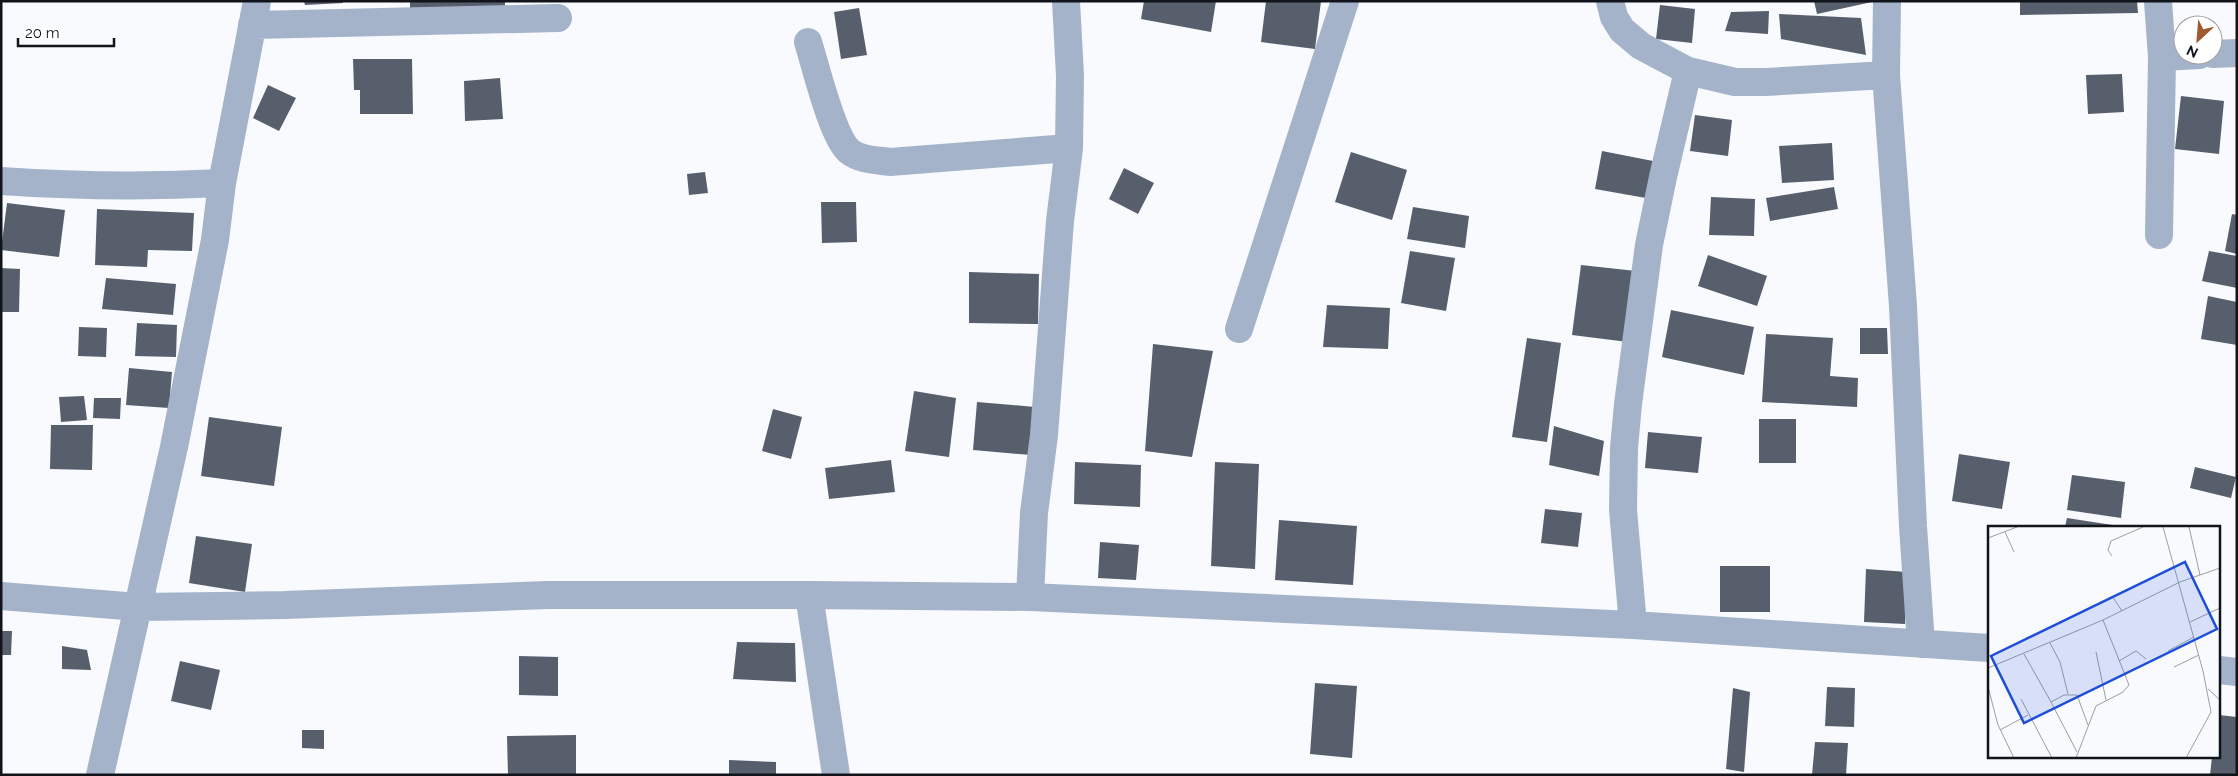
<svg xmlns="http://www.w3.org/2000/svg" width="2238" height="776" viewBox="0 0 2238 776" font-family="Raleway,sans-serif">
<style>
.building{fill:#575f6c}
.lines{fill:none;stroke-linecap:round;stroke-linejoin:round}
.street{stroke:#a4b3ca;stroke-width:28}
.inset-road{fill:none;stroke:#9c9ea3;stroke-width:1}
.view{fill:#1d4ed8;fill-opacity:0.15;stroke:#1d4ed8;stroke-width:2.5}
.inset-edge{fill:none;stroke:#11141a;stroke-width:2.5}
</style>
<rect width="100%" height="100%" fill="#f8fafe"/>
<path class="building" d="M304 1H343V3L305 5Z
M410 1H505V9H410Z
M1144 1H1216L1211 32 1141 19Z
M1266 1H1321L1315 49 1261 42Z
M1814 1H1872V2L1817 14Z
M2020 1H2137L2138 13 2020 15Z
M1660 5 1695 9 1692 43 1656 39Z
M859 8 867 55 841 59 834 12Z
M1769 11 1768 34 1725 31 1731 12Z
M1779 14 1861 18 1866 55 1781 39Z
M353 59H412L413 114H360V90H354Z
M2122 74 2124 112 2088 114 2086 75Z
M500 78 503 119 465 121 464 81Z
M268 85 296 98 279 131 253 118Z
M2181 96 2224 101 2219 154 2175 149Z
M1695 115 1732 120 1728 156 1690 151Z
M1832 143 1834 180 1782 183 1779 146Z
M1602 151 1653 161 1646 198 1595 189Z
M1351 152 1407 170 1392 220 1335 202Z
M1124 168 1154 183 1138 214 1109 199Z
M705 172 708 193 689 195 687 174Z
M1834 187 1838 209 1770 221 1766 198Z
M1711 197 1755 199 1754 236 1709 235Z
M821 202H856L857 242 822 243Z
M7 203 65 210 59 257 1 250Z
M1413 207 1469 216 1465 248 1407 239Z
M97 209 194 213 192 251 148 250 147 267 95 265Z
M2232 214 2237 215V254L2225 251Z
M1410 251 1455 258 1446 311 1401 303Z
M2209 251 2237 256V288L2202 281Z
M1708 255 1767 276 1757 306 1698 286Z
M1581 265 1636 271 1628 342 1572 335Z
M1 268 20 269 19 312H1Z
M969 272 1039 274 1038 324 969 323Z
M106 278 176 284 173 315 102 309Z
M2208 296 2237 302V345L2201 339Z
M1327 305 1390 308 1388 349 1323 347Z
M1671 310 1754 327 1744 375 1662 357Z
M137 323 177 325 176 357 135 356Z
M79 327 107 328 106 357 78 356Z
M1860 328H1887L1888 354H1860Z
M1766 334 1833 338 1830 376 1858 378 1857 407 1762 402Z
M1527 338 1561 343 1547 442 1512 437Z
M1153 344 1213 351 1192 457 1145 451Z
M129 368 172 372 169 408 126 405Z
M914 391 956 398 949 457 905 451Z
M84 396 87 420 61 422 59 397Z
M94 398H121L120 419 93 418Z
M977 402 1035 407 1031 455 973 450Z
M773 409 802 417 791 459 762 451Z
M209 417 282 427 274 486 201 476Z
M1759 419H1796V463H1759Z
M51 425H93L92 470 50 469Z
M1554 426 1604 441 1599 476 1549 465Z
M1648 432 1702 437 1698 473 1645 468Z
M1959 454 2010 462 2002 509 1952 501Z
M891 460 895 492 829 499 825 468Z
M1075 462 1141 465 1140 507 1074 504Z
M1215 462 1259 464 1255 569 1211 566Z
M2195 467 2236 477 2231 498 2190 488Z
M2072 475 2125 482 2121 518 2067 510Z
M1545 509 1582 513 1578 547 1541 543Z
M2067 518 2119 526V527H2065Z
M1279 520 1357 526 1353 585 1275 580Z
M196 536 252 544 245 592 189 583Z
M1100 542 1139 545 1136 580 1098 578Z
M1720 566H1770V612H1720Z
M1866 569 1907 572 1905 624 1864 622Z
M1 631H12L11 655H1Z
M737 642 795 643 796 682 733 679Z
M62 646 87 650 91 670 62 669Z
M519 656 558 657V696L519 695Z
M180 661 220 670 211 710 171 701Z
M1315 683 1357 686 1352 758 1310 754Z
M1827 687 1855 688 1854 727 1825 726Z
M1733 688 1750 692 1744 772 1726 769Z
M2219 715 2237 717V775H2210L2212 757H2219Z
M302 730H324V749L302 748Z
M576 735V775H508L507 736Z
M1815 742 1848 743 1846 775H1812Z
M729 760 776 762V775H729Z"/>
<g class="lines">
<path class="street" d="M1610 1 1614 17 1622 30 1641 46 1688 71 1735 82H1766L1886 75 1903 306 1913 526 1921 644
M2158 1 2162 57 2159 235
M252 25 558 18
M808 42C816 67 832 136 849 151 860 160 876 160 890 162L1069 148
M2213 54 2237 53
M2162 57 2200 55
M1886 75 1887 1
M1 181C75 186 148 187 222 183
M1239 329 1345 1
M809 595 836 775
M1 596 138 607 285 605 547 595H809L1030 597 1633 625 1989 648
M1030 597 1034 513 1044 435 1060 221 1069 148 1070 76 1066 1
M1633 625 1623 510 1624 448 1628 404 1649 245 1663 177 1688 71
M2219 670 2237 672
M100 775 174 447 215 240 222 183 257 1"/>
</g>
<g transform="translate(1988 526)">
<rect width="232" height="232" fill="#f8fafe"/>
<path class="inset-road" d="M175 1 215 145 223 186 198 232M201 1 212 49M17 6 26 26M0 12 29 1M124 30 120 24 123 15 155 1M124 70 134 85M202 96 232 82M62 117 72 136 80 168M180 125 206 111M108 126 118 174M36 128 63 176 76 169H89L100 199M131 135 148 125 158 133M186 141 211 129M0 142 115 94 192 56 232 42M0 161 10 199 26 232M220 163 232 174M33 173 64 232M63 176 89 226M12 204 40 189M88 232 108 180 135 166 141 159 115 94"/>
<path class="view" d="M197 36 229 103 36 197 3 130Z"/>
<rect width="232" height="232" class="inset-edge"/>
</g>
<rect width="2238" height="776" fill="none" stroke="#11141a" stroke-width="5"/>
<g transform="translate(2198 40) rotate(206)"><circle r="24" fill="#ffffff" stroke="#a0a1a3"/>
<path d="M0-4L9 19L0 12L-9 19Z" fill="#9f592e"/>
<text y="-8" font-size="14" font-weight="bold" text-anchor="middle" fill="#11141a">N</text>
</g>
<path d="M18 38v8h96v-8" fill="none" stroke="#11141a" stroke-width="2.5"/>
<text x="25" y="38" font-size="15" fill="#11141a" stroke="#ffffff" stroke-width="4" paint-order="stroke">20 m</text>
</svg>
